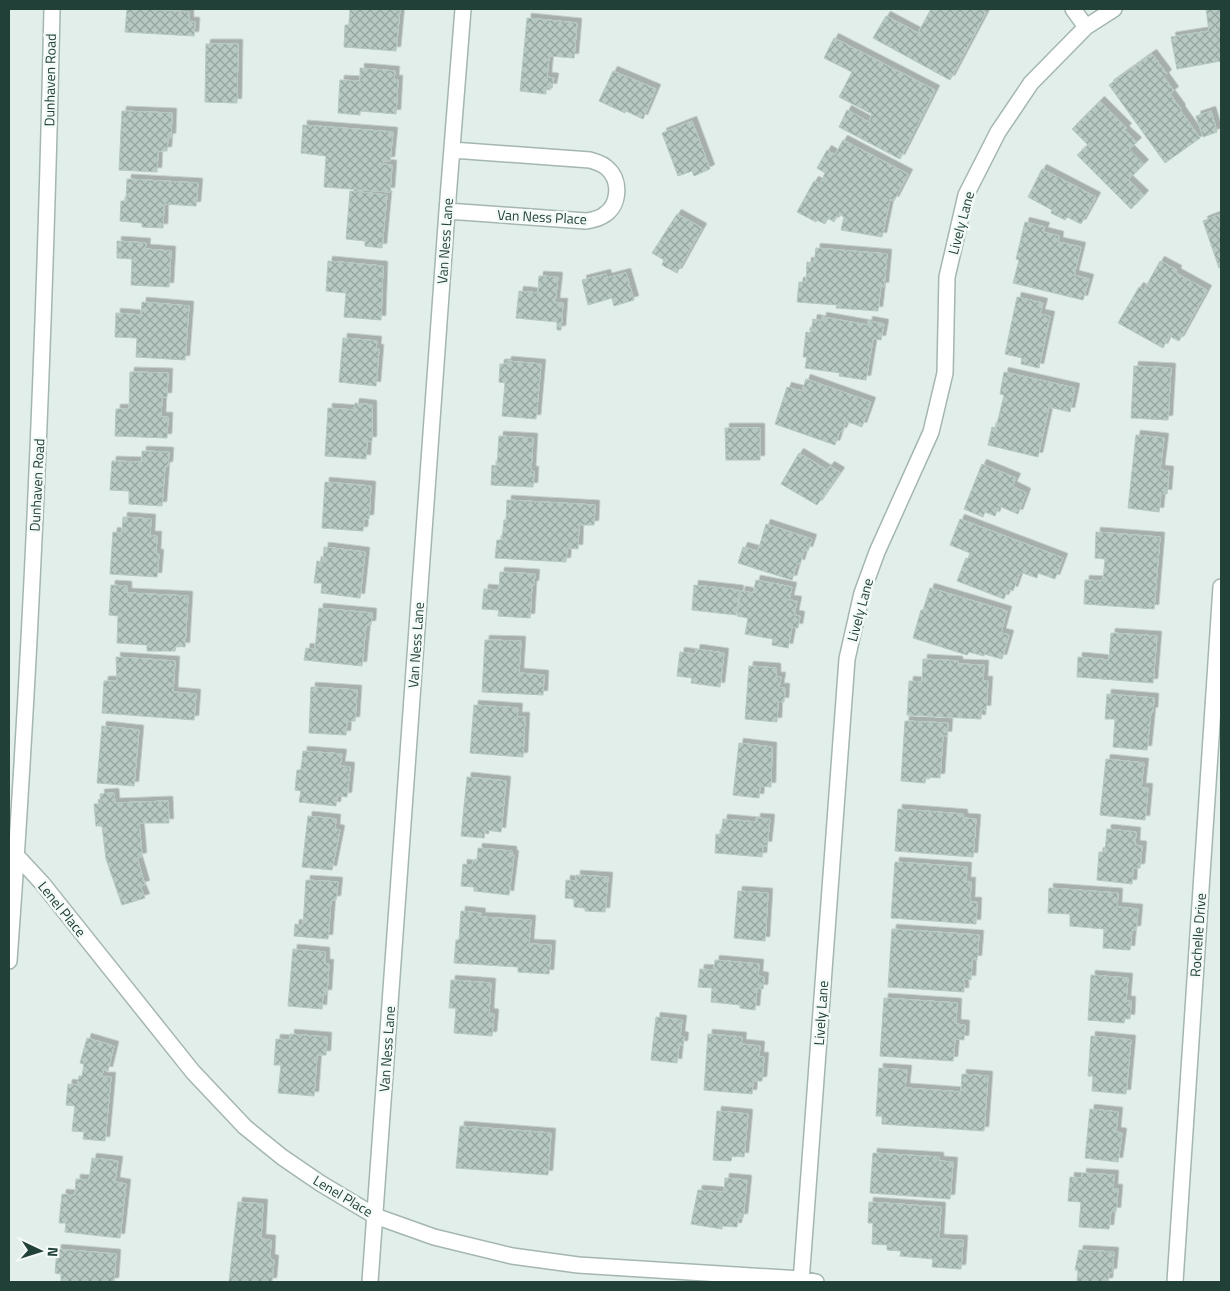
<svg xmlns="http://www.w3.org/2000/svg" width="1230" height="1291" viewBox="0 0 1230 1291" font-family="'Titillium Web',sans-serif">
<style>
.building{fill:url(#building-cross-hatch);stroke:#b4c8c0;filter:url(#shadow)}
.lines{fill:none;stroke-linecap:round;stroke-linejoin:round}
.street-casing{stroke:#a4b6b0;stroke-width:18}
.street{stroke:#fff;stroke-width:15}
.labels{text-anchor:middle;stroke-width:5;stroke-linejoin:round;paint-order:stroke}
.street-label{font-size:14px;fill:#214038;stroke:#f3faf7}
</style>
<defs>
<pattern id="building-cross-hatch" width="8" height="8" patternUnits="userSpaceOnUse" patternTransform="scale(1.25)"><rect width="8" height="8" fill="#b7c9c2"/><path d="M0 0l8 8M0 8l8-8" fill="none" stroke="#94a59f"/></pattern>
<filter id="shadow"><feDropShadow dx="4.5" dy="-4.5" stdDeviation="0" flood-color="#0004"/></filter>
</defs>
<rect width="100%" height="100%" fill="#e2eee9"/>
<path class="building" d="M127 9H158V10L189 12V22H195L194 36 125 32Z
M350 9H400L396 51 344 47 345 25H349Z
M931 9H981L986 12 950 80 873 38 886 16 918 33Z
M1206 9H1221V61L1177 69 1171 37 1209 31Z
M527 18 577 23 574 58 549 56 547 77 554 78 552 88 546 87V94L520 91Z
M834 38 935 90 900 159 839 127 847 110 869 122 872 114 839 97 852 72 824 58Z
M206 44H238L237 103 205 102Z
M1152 54 1167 74 1164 77 1174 91 1170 94 1181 109 1180 110 1200 138 1165 163 1109 85Z
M360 68 395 71 394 80H398L396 114 360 111V115L338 113 340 80 360 81Z
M613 71 656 89 643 119 626 111 625 113 599 101Z
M1100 101 1127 128 1124 130 1137 142 1129 149 1144 164 1128 180 1144 195 1131 209 1077 155 1088 145 1072 129Z
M122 111 172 113 171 138 168 137 167 151H158L157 172 119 170Z
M1211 111 1217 132 1203 137 1196 116Z
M692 121 710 169 694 176 692 171 678 176 662 133Z
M303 125 393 132 390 161H383V164L392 165 390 192 324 187 326 156 301 153Z
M843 140 908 174 894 201 890 199 882 237 841 230 844 217 838 214 834 222 828 218 825 224 817 220 816 222 797 212 814 181 820 184 825 173 817 168 827 150 835 155Z
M1042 169 1096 197 1081 224 1067 217 1065 220 1051 213 1052 210 1028 197Z
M127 179 198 183 196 206 164 204 163 228 142 227V223L120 221 121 201H126Z
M350 191 387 195 382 248 365 246V241L346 239Z
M677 214 702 228 677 273 662 265 664 260 652 253Z
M1221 214V267L1219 268 1203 221Z
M1025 222 1045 227 1043 232 1059 236 1058 242 1081 247 1074 275 1089 279 1083 300 1013 283 1019 260 1016 259Z
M117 241 146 243 145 249 171 251 169 287 131 285 132 259 117 258Z
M816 248 887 254 884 287 881 286 878 311 836 308 837 305 797 302 799 282H806L807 262 814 263Z
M328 261 383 266 381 320 344 317 346 293 326 291Z
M1160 261 1177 270 1176 273 1207 290 1179 341 1169 336 1163 348 1118 323 1139 287 1144 290Z
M626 273 634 300 614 306 612 298 588 305 582 280 606 274 607 278Z
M539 276 558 277 555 303H563L561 330H557V322L516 318 519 291 538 293Z
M1017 297 1043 303 1040 314 1050 316 1039 368 1021 364 1022 358 1005 354Z
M142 302 189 306 185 360 136 357 137 338 115 337 116 313 141 315Z
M822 317 868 325V321L884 324 881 340 873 339 866 380 839 376 840 373 805 368 807 357H803L806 332 811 333 813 319 822 321Z
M343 338 377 341 376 349H379L376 386 339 382Z
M507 361 541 364 536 419 502 416 505 383 499 382 500 364H507Z
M1134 366 1171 368 1168 420 1131 418Z
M130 372 168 373 167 397H162L161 417H168L167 438 115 436 116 409H129Z
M1004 372 1075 388 1070 412 1049 407 1038 457 988 445 992 427 996 428 1004 395 1000 394Z
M806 379 871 402 862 427 846 421 842 432 840 431 835 445 775 424 787 387 802 391Z
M355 403 372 405V441H367L366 459 325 456 328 408 354 410Z
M725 428H760V460H726Z
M1136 435 1164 438 1160 470 1169 471 1167 494 1161 493 1159 512 1128 508Z
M499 436 533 438 531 471H534L533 487 491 485 492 465 497 466Z
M142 451 169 452 168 466H165L162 506 129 504V491L110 490 112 461 142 462Z
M799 453 827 470 830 466 840 472 817 505 781 484Z
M982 464 1016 478 1012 486 1026 493 1018 514 999 506 995 516 985 512 983 517 964 509Z
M325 482 371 486 369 519H364L363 531 322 528Z
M507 500 595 505 594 525H579L578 549 567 548 566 562 495 558 497 540H502L504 520H506Z
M123 517 151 519 150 536H157L156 554H159L157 577 110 574 113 532 122 533Z
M960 519 1063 558 1055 579 1038 573 1037 578 1020 572 1013 591 1008 589 1004 599 957 581 966 558 968 559 970 553 950 545Z
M766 524 812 539 808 551 804 550 800 564 797 563 792 580 738 563 743 547 758 551Z
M1096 532 1160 537 1154 609 1084 604 1085 580 1103 581 1105 559 1095 558Z
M324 547 365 552 360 598 321 593 322 583H314L317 561 323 562Z
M500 572 535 574 534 585H532L530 618 498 616 499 610 482 609 484 589 499 590Z
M756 580 792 587 789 600 797 601 794 615 800 616 798 628 792 627 788 648 772 645 773 639 745 634 748 618 737 616 741 591 753 593Z
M111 585 127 586V593L188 596 185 647 176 646 175 651H147V645L117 643 118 616 109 615Z
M694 585 739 590 736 615 692 610Z
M930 588 1007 611 1001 633 1009 635 1002 659 984 654V656L969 652 967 655 913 638 921 610H923Z
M319 608 372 613 371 625H366L362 666 304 660 306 648 315 649Z
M1111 633 1157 636 1153 683 1077 677 1078 657 1109 660Z
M485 640 521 641 519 673 544 675 543 695 482 692Z
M696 649 724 653 720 687 691 683 692 678 677 676 680 652 695 654Z
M116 657 175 661 173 692 196 694 194 720 102 713 104 681H117Z
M923 659 958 661V664L984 665 983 681H988L986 710 981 709V719L907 715 909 681 922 682Z
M749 666 776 668V677H781L779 688H785L784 702 778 701 777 722 745 719Z
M311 687 357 690 355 721H347L346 735 309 733Z
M1107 694 1154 698 1153 712 1151 711 1147 750 1113 747 1115 719H1105Z
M474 705 518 708 517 717H525L523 757 470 753Z
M905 721 948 723 947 736 943 735 940 778 926 777 925 783 901 781Z
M102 726 139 730 134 786 97 783Z
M739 743 772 747 771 787 760 786 759 798 733 795Z
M303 751 342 754 340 766 350 767 347 797 337 796 336 806 299 802 301 791 295 790 297 770H301Z
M1106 759 1144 763 1141 788H1148L1145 820 1100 815Z
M467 777 506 781 501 832 485 830 484 838 461 836Z
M114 793 115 803 168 801 169 823H139L142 857 137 858 145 885 140 886 145 898 122 905 106 859 102 826H96L94 804H101L100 794Z
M898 809 963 814V818L976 819 973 857 895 851Z
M308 816 336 819 335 829 340 830 332 870 302 867Z
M756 818 770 819 767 846 763 845 762 857 715 853 716 834 721 835 723 819 756 822Z
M1107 829 1136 832 1135 845 1142 846 1140 868H1133L1132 884 1097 880 1099 852H1105Z
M478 848 512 851V855H514L509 895 474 891V887L461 886 463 864 472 865 473 860 477 861Z
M895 862 967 867 966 882H971L970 902H977L976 924 891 918Z
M576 875 608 877 605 912 585 911V908L574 907V899L565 898 566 880 576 881Z
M306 880 338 882 336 900H331L328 939 294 936 295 924 303 925Z
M1049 888 1118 893 1117 907 1138 909 1136 930H1132L1130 950 1103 948 1104 929 1070 926V914L1048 913Z
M738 891 768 893 765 941 734 938Z
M461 911 481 913 480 917 531 920 529 944 551 945 549 974 518 972V967L454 963 456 940H459Z
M892 929 979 935 977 960 972 959 971 980 964 979V992L888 987Z
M293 949 325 952V964H329L327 994H323L322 1009 288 1006Z
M715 960 759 964 758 976 764 977 763 989 757 988 755 1010 740 1008V1005L711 1002 712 988 698 987 700 969 714 970Z
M1091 975 1128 978 1126 1001H1131L1130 1019 1125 1018 1124 1023 1088 1020Z
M451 980 491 983 489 1013 494 1014 492 1036 454 1033 456 1008H449Z
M884 998 957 1003 956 1024 965 1025 964 1040 955 1039 953 1061 880 1056Z
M656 1017 682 1020 680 1036 684 1037 683 1045H679L677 1063 651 1060Z
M290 1034 327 1037 326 1055H317L314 1096 278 1093 281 1065H274L276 1039 290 1040Z
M708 1034 742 1037 741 1044 760 1046 759 1057H764L762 1081H753L752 1094 704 1090Z
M1091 1036 1131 1040 1126 1094 1092 1091 1093 1076H1088Z
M87 1038 114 1046 108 1071 103 1070 102 1077H111L105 1141 83 1139 84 1132 72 1131 75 1106 66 1105 68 1084 78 1085 79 1076H82L84 1064 80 1063Z
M879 1068 907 1070 905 1088 961 1092 962 1074 988 1076 984 1131 882 1124V1116H876Z
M1090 1109 1118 1112 1116 1132 1122 1133 1118 1162 1085 1158Z
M717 1111 748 1114 744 1157 732 1156 731 1161 713 1160Z
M460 1126 551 1133 548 1175 456 1168Z
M873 1153 939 1157V1161L953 1162 950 1199 870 1193Z
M92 1158 118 1161 115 1182 126 1184 120 1238 65 1232 66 1223H59L62 1194 75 1195 76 1179 89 1180Z
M1082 1173 1114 1175 1113 1189H1118L1116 1212 1111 1211 1109 1229 1079 1227 1081 1202 1068 1201 1070 1177 1082 1178Z
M725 1178 747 1180 743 1218H738L737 1227 722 1226V1229L691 1224 698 1190 724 1192Z
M238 1202 263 1204 261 1239 271 1240 270 1259 274 1260 272 1282H229Z
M869 1202 941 1207 939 1239 963 1240 961 1269 932 1267 933 1259 900 1256 901 1251 887 1250V1245L872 1244 873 1223H868Z
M57 1249 116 1254 114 1282H61V1274L55 1273Z
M1079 1250 1114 1252 1112 1273 1109 1272 1108 1282H1077L1078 1270H1075Z"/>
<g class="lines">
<g class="street-casing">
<path id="street" d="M1073 9 1086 27
M447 211 586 221C592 220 599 219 604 215 620 205 621 180 607 168 602 163 596 162 590 160L452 150
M9 848 16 855 42 883 193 1072 245 1127 282 1157 320 1183 375 1216 434 1237 512 1256 578 1265 801 1279 816 1282
M9 961C32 644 45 326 52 9
M370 1282 447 211 463 9
M801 1282 847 659 862 593 877 552 931 432 945 373 947 277 966 195 998 132 1031 83 1086 27 1114 9
M1175 1282 1221 587"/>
</g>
<use href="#street" class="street"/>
</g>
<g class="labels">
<g class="street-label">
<text transform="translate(50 80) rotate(-89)" y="5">Dunhaven Road</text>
<text transform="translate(542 217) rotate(3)" y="5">Van Ness Place</text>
<text transform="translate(961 223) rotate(-75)" y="5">Lively Lane</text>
<text transform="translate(445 241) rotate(-86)" y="5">Van Ness Lane</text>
<text transform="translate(37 485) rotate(-87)" y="5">Dunhaven Road</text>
<text transform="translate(860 610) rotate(-75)" y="5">Lively Lane</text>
<text transform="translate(416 645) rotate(-86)" y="5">Van Ness Lane</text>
<text transform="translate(62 909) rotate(51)" y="5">Lenel Place</text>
<text transform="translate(1198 935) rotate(-86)" y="5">Rochelle Drive</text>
<text transform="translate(821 1013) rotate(-86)" y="5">Lively Lane</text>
<text transform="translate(387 1049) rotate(-86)" y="5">Van Ness Lane</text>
<text transform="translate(343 1196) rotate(31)" y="5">Lenel Place</text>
</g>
</g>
<rect width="1230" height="1291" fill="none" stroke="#214038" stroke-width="20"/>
<g transform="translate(40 1251) rotate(94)" stroke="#f3faf7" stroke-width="4" paint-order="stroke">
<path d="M0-4L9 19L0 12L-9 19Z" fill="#214038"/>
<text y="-8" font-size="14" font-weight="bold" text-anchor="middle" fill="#214038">N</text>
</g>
</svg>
